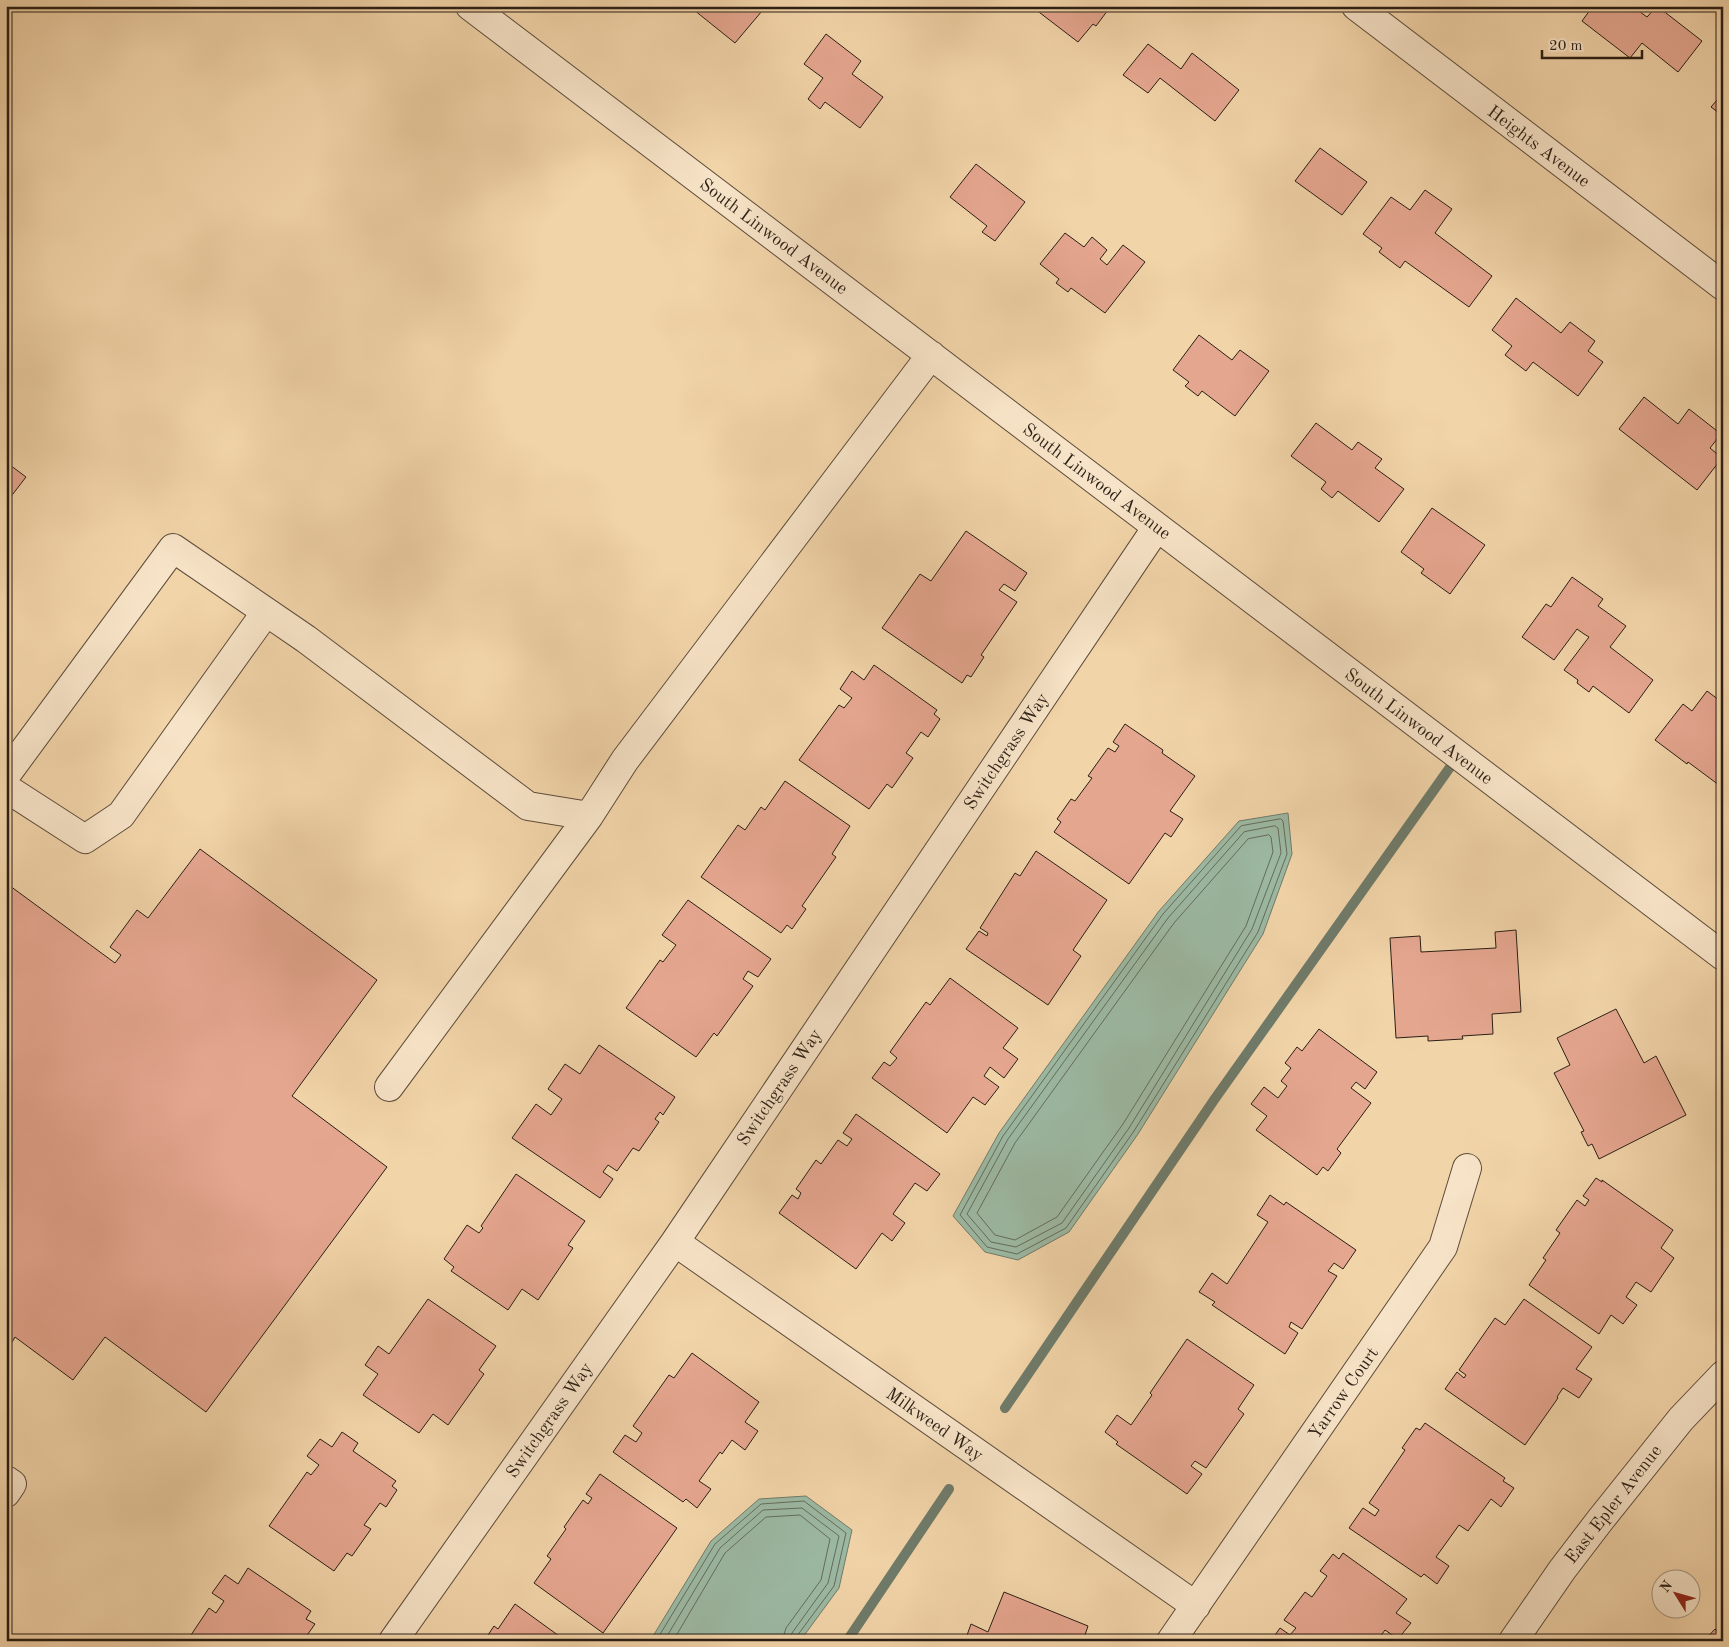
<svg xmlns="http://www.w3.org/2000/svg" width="1729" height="1647" viewBox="0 0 1729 1647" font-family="'Old Standard TT',serif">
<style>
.water{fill:#9cb9a3;stroke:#6f7b6a}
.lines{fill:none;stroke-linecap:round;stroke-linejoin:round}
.shore{stroke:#646c5c;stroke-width:1}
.stream{stroke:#6f7b6a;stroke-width:10}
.building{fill:#e5a68f;stroke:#2b1f15}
.minor-casing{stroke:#5d4c3a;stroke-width:30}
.minor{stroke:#f7e3c7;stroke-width:28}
.labels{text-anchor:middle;stroke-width:4;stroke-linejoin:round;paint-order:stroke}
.street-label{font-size:18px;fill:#2b1f15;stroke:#f7e3c7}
</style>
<rect width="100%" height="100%" fill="#f2d4a9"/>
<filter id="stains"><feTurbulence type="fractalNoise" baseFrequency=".004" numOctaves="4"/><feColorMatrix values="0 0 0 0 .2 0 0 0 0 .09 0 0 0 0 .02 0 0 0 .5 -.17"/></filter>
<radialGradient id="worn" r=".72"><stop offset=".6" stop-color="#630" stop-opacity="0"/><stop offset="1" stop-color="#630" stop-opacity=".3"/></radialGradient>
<path class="water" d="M1288 813 1292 854 1263 934 1138 1134 1069 1232 1018 1260 985 1252 953 1216 999 1133 1159 911 1239 821Z
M806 1496 852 1530 839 1588 800 1641H650L711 1541 759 1499Z"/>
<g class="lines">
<path class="shore" d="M1281 819 1283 821 1287 854 1258 932 1134 1131 1066 1228 1017 1254 987 1247 960 1215 1003 1136 1163 914 1241 826Z
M1275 826 1278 828 1281 853 1252 929 1129 1128 1062 1223 1016 1247 991 1242 967 1214 1008 1139 1168 918 1244 832Z
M1269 835 1271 837 1273 852 1246 926 1123 1124 1057 1217 1015 1240 995 1235 977 1213 1015 1143 1174 923 1248 839Z
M656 1641 715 1544 761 1504 804 1501 846 1533 834 1586 797 1636 796 1641
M664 1641 720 1548 763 1510 802 1508 839 1536 828 1583 792 1633 790 1641
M673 1641 725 1553 766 1517 800 1515 830 1539 821 1580 786 1628 782 1641"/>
<path class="stream" d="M1005 1408 1214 1100 1458 756
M847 1641 949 1489"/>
</g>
<path class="building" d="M689 6H756L762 11 735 43Z
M1031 6H1111L1096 26 1093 24 1078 42Z
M1593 6H1632L1647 17 1657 6 1702 41 1678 72 1642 43 1630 58 1582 21Z
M826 34 861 61 852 74 883 97 860 128 825 102 820 109 808 99 823 78 804 64Z
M1148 44 1181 69 1192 53 1239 90 1215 121 1160 78 1148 93 1123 75Z
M1723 93V116L1711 107Z
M1320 148 1367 182 1342 215 1295 181Z
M976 164 1025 202 995 241 982 232 987 226 950 197Z
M1425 190 1452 209 1435 233 1492 276 1469 307 1405 261 1400 268 1379 252 1382 248 1363 234 1391 197 1410 210Z
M1065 233 1084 247 1092 237 1107 250 1100 259 1107 265 1123 245 1145 262 1105 313 1071 288 1068 292 1056 283 1059 279 1040 264Z
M1516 298 1561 333 1570 322 1595 341 1588 351 1603 362 1578 396 1533 362 1526 371 1505 355 1512 346 1492 330Z
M1199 335 1232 360 1240 350 1269 371 1235 416 1202 391 1198 396 1185 386 1189 382 1173 370Z
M1644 397 1678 424 1689 409 1721 434 1710 448 1722 458 1697 490 1619 429Z
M1316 423 1352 450 1358 442 1382 459 1375 468 1404 489 1379 522 1338 491 1332 498 1321 489 1326 482 1291 456Z
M6 462 26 477 6 503Z
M1432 508 1485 545 1450 594 1421 573 1424 569 1401 552Z
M966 531 1027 573 1015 591 1004 584 999 590 1017 602 981 655 984 657 971 677 967 675 962 683 882 628 920 574 931 581Z
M1572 577 1603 599 1598 606 1626 626 1610 647 1653 680 1629 713 1593 686 1589 692 1577 683 1578 680 1564 670 1589 637 1584 634 1577 629 1554 660 1522 637 1546 604 1551 607Z
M874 665 937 710 934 714 940 719 928 737 921 732 906 753 913 758 892 788 887 784 869 809 799 760 839 705 844 708 852 698 840 689 852 671 864 680Z
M1707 691 1723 703V788L1688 762 1687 764 1655 740 1683 704 1692 711Z
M1125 724 1163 750 1162 753 1195 776 1170 811 1183 819 1171 837 1165 833 1129 884 1054 832 1061 822 1057 819 1071 799 1075 801 1092 778 1088 776 1108 748 1115 752 1119 746 1113 742Z
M785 781 850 826 832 854 836 857 802 906 806 909 792 929 787 925 781 933 701 877 738 825 745 830 761 807 765 810Z
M200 849 377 980 292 1096 387 1167 206 1412 105 1337 73 1380 15 1337 11 1344 6 1340V883L115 963 121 955 110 947 137 910 148 918Z
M1036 851 1107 900 1073 950 1081 956 1048 1005 966 949 979 931 987 936 988 933 980 928 1015 873 1020 876Z
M688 900 771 959 758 977 748 971 743 979 753 986 717 1036 714 1033 696 1057 626 1008 660 960 663 962 676 945 662 935Z
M1516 930 1521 1012 1492 1014 1493 1034 1462 1036 1463 1039 1428 1041V1036L1396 1038 1390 938 1420 936 1421 952 1496 948 1495 932Z
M950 978 1018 1028 1003 1048 1018 1059 1004 1078 990 1067 984 1076 999 1087 985 1105 973 1097 947 1133 872 1078 884 1062 890 1066 897 1058 890 1052 926 1002 930 1005Z
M1616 1009 1644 1063 1656 1056 1686 1115 1599 1159 1592 1144 1588 1146 1581 1132 1584 1131 1554 1073 1570 1065 1557 1038Z
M1319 1029 1377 1072 1365 1089 1356 1082 1351 1088 1371 1103 1337 1149 1341 1153 1328 1171 1323 1167 1317 1175 1256 1130 1267 1116 1251 1104 1264 1087 1278 1098 1287 1086 1281 1081 1291 1068 1285 1063 1297 1047 1302 1051Z
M599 1045 675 1097 663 1115 660 1112 655 1119 659 1122 639 1151 633 1148 617 1171 608 1165 603 1172 613 1179 600 1198 512 1138 536 1104 551 1115 562 1099 548 1089 565 1064 580 1074Z
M856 1114 940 1174 927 1191 915 1183 893 1214 905 1223 892 1241 882 1233 856 1269 779 1213 792 1195 798 1199 801 1193 796 1189 816 1160 821 1164 838 1140 847 1146 852 1139 843 1133Z
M516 1174 585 1221 568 1245 573 1248 538 1300 522 1289 508 1310 451 1271 454 1267 444 1259 467 1225 479 1233 483 1228 481 1226Z
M1596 1178 1602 1182V1180L1673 1230 1661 1248 1674 1258 1651 1292 1636 1282 1626 1297 1637 1305 1623 1324 1611 1315 1599 1334 1529 1285 1546 1260 1543 1258 1560 1233 1556 1230 1577 1200 1585 1206 1589 1200 1583 1196Z
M1270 1195 1284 1205 1286 1202 1356 1250 1343 1269 1334 1263 1328 1271 1337 1276 1302 1329 1291 1322 1289 1327 1298 1333 1285 1354 1212 1305 1215 1302 1199 1292 1212 1273 1227 1284 1268 1222 1257 1215Z
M428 1299 496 1346 479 1370 484 1374 448 1425 433 1414 419 1433 363 1395 378 1374 365 1365 378 1346 389 1354Z
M1524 1299 1592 1347 1576 1369 1592 1379 1579 1398 1563 1388 1557 1397 1558 1398 1525 1445 1445 1389 1457 1372 1464 1378 1466 1375 1459 1370 1495 1318 1505 1325Z
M1187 1339 1254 1385 1238 1409 1244 1414 1206 1468 1195 1461 1191 1466 1202 1474 1187 1494 1116 1444 1118 1442 1105 1432 1117 1415 1131 1425 1152 1395 1150 1393Z
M692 1353 759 1402 745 1422 758 1431 745 1450 732 1440 722 1454 720 1452 699 1481 711 1489 697 1508 686 1499 683 1502 613 1452 625 1435 636 1442 642 1433 633 1426 669 1375 674 1378Z
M1425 1423 1505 1478 1503 1481 1514 1488 1501 1507 1491 1499 1468 1531 1459 1525 1436 1557 1449 1566 1437 1584 1424 1574 1421 1577 1349 1528 1363 1508 1375 1516 1379 1510 1369 1503 1405 1450 1402 1448 1416 1428 1420 1430Z
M342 1432 358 1443 353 1451 396 1481 392 1486 397 1490 386 1507 380 1503 364 1525 371 1529 352 1556 347 1553 334 1571 269 1526 307 1472 311 1475 319 1465 307 1456 320 1439 332 1447Z
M600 1474 677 1528 603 1633 534 1583 551 1559 547 1556 566 1529 564 1527 583 1500 588 1504 592 1498 586 1494Z
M1343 1553 1407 1599 1396 1613 1411 1623 1398 1639 1385 1630 1377 1641H1271L1280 1628 1290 1635 1296 1628 1284 1620 1305 1592 1312 1597 1327 1576 1320 1571 1333 1554 1339 1559Z
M248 1568 311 1611 306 1619 315 1624 303 1641H300L295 1637 293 1641H187L209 1608 216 1613 224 1601 212 1593 225 1575 238 1584Z
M1004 1592 1088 1626 1083 1641H965L971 1624 988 1632Z
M515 1604 566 1641H484L494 1626 498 1629Z
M1715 1629 1723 1636V1641H1704Z"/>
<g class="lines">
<g class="minor-casing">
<path id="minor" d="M470 6 1723 956
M1356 6 1723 286
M6 775 173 548 306 639 528 806 589 816 625 760 931 355
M6 788 85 839 121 815 266 612
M389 1087 589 816
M675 1242 1196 1606
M6 1480 12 1484 6 1493
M393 1641 675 1242 1157 527
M1171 1641 1443 1247 1467 1168
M1513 1641 1562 1570 1601 1519 1681 1419 1723 1375"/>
</g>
<use href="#minor" class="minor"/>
</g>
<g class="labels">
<g class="street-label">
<text transform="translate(1539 146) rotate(37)" y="6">Heights Avenue</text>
<text transform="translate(774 236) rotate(37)" y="6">South Linwood Avenue</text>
<text transform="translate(1097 481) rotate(37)" y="6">South Linwood Avenue</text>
<text transform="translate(1419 726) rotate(37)" y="6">South Linwood Avenue</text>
<text transform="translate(1006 751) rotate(-56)" y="6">Switchgrass Way</text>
<text transform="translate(779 1087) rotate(-56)" y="6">Switchgrass Way</text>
<text transform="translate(1343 1393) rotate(-55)" y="6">Yarrow Court</text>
<text transform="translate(549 1420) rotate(-55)" y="6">Switchgrass Way</text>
<text transform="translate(935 1424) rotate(35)" y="6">Milkweed Way</text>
<text transform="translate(1613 1504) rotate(-52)" y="6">East Epler Avenue</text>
</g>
</g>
<rect width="1729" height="1647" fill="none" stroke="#f2d4a9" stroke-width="25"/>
<rect x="8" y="8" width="1714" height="1632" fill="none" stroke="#2b1f15" stroke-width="2.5"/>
<rect x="12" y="12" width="1704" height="1622" fill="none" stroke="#2b1f15"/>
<g transform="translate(1676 1594) rotate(307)"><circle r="24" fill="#f7e3c7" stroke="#a59580"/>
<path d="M0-4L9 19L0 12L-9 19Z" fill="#8f2418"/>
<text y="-8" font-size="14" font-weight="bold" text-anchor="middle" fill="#2b1f15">N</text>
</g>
<path d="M1542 50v8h100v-8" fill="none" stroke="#2b1f15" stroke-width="2.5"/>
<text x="1549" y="50" font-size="15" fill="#2b1f15" stroke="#f7e3c7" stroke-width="4" paint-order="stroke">20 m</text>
<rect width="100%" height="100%" filter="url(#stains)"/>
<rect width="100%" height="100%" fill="url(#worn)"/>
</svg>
